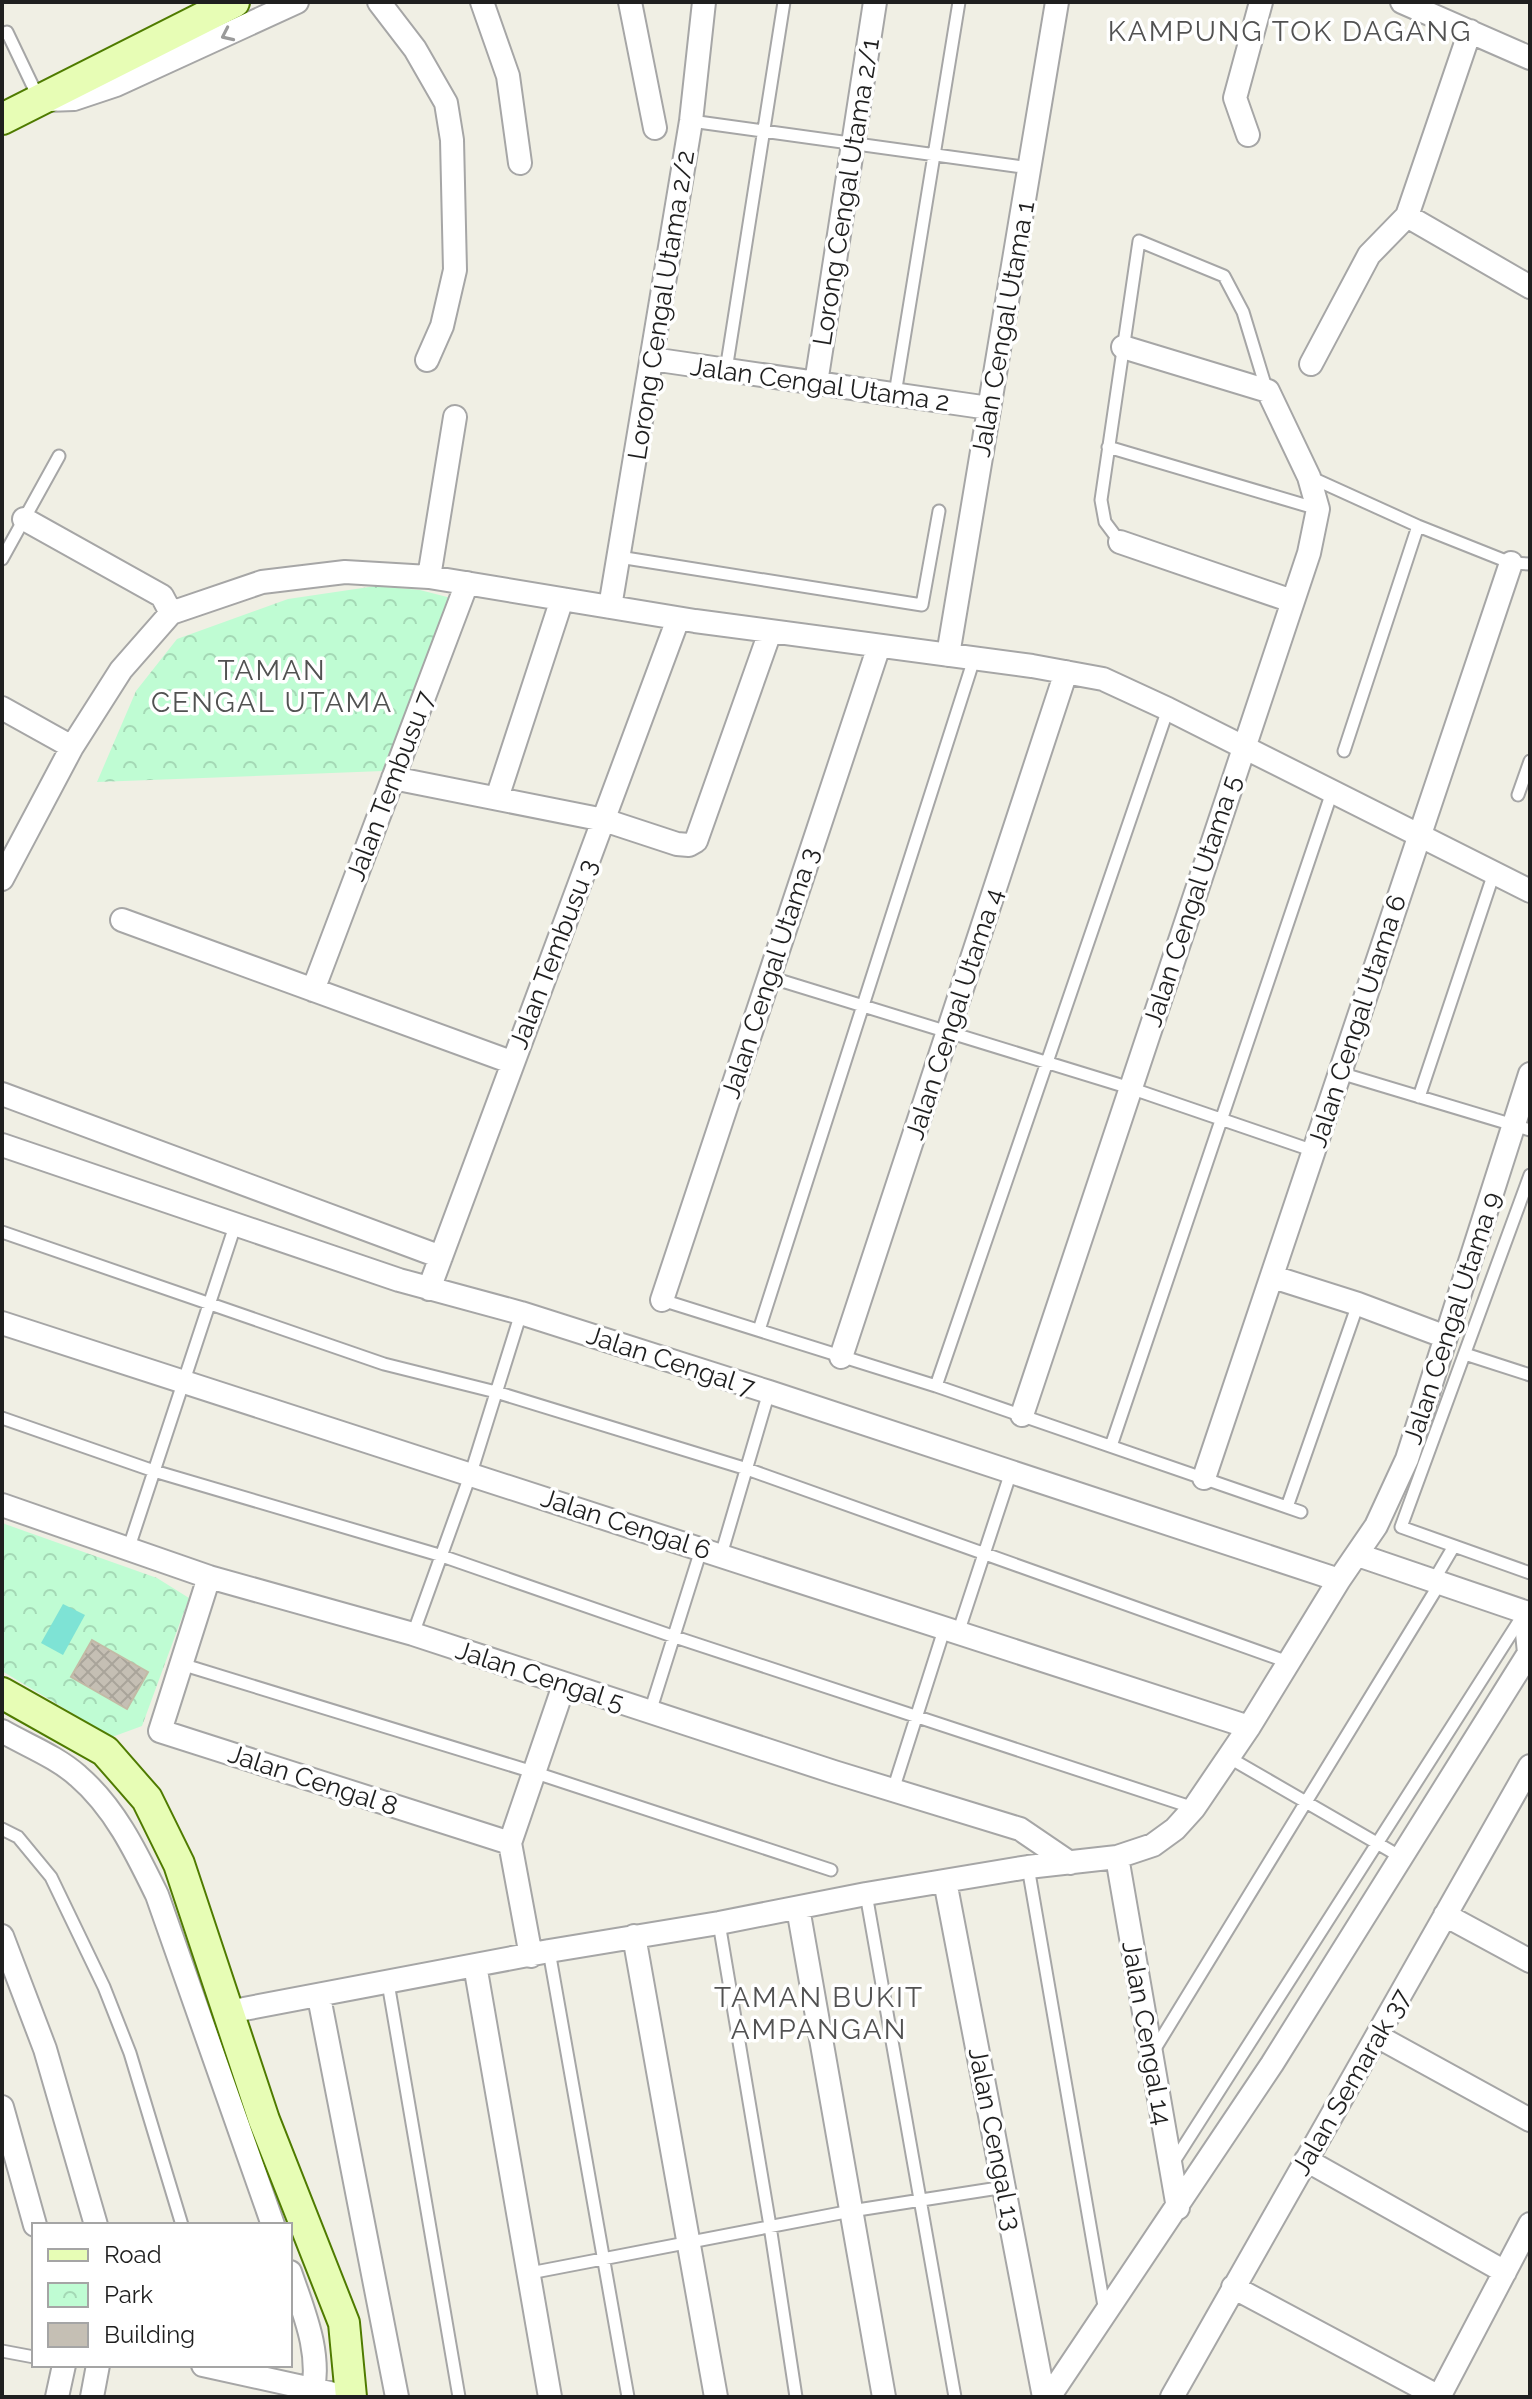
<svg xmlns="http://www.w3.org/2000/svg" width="1532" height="2399" viewBox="0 0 1532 2399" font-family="Raleway,sans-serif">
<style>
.park{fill:url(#park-crowns)}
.pitch{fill:#7ee3d5}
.building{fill:url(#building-cross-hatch);stroke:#c3baa6;stroke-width:2}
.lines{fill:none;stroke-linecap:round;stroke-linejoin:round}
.lane-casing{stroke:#a6a6a6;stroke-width:15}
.street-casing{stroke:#a6a6a6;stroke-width:26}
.secondary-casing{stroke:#4f7b00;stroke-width:34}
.lane{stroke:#fff;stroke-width:11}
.street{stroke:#fff;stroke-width:22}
.secondary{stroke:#e7fdb5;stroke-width:30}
.oneway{stroke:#9a9a9a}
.labels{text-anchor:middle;stroke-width:7;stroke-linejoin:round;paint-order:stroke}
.street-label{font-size:26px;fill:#1f1f1f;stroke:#fff}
.neighbourhood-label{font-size:28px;letter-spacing:2px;fill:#525252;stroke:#fff}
</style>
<defs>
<pattern id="park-crowns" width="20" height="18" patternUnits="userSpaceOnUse" patternTransform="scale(2)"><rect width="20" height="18" fill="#bffcd3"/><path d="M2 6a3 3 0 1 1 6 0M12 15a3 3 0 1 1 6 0" fill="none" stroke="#a4d8b5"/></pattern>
<pattern id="building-cross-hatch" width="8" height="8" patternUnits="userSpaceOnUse" patternTransform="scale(2)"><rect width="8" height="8" fill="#c5bfb4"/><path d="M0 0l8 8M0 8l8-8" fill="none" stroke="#a9a49a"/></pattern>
</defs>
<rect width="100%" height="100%" fill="#f0efe4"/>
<path class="park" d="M376 586 420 590 451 598 383 771 97 782 136 691 177 639 288 599Z
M2 1523 157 1578 189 1598 142 1726 112 1737 2 1671Z"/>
<path class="pitch" d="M63 1604 85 1615 63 1655 41 1643Z"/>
<path class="building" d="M92 1640 148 1672 127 1709 71 1677Z"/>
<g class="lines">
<g class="lane-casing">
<path id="lane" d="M2 34 7 32 39 99
M691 121 1030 168
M726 370 784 2
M895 394 959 2
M1108 447 1318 509
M1310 477 1418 526 1511 563 1530 564
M1120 542 1105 522 1101 500 1139 241 1224 276 1243 312 1267 391
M619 557 922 605 939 511
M2 559 59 456
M1344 751 1418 526
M1518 795 1530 761
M769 977 1130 1088 1314 1151
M1340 1073 1530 1130
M1419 1097 1494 873
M1530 1175 1401 1527 1530 1573
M2 1232 384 1364 496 1392 747 1469 1288 1662
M662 1300 936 1386 1301 1512
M759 1330 974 659
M1465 1354 1530 1375
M936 1386 1168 709
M2 1418 154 1471 439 1555 675 1637 1194 1808
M1111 1446 1332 792
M1287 1507 1358 1304
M128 1550 235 1226
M721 1555 769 1392
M1434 1580 1454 1546
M958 1633 1011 1472
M413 1634 471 1473 521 1313
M181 1664 533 1772 831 1870
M650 1712 701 1550
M1228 1757 1401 1857
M893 1790 944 1630
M2 1829 18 1837 51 1877 104 1987 130 2053 182 2225
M1028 1867 1105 2312
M866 1894 955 2397
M719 1923 770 2226 796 2397
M549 1951 628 2397
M388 1983 459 2397
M1153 2052 1440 1583
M1173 2163 1523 1615
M530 2273 851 2211 1005 2187
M2 2351 34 2357"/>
</g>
<g class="street-casing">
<path id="street" d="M379 2 415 49 446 103 452 140 455 270 442 326 427 360
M482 2 508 76 520 163
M630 2 655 128
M1402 2 1530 58
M47 100 74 99 116 85 297 2
M1248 135 1235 98 1261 2
M1407 216 1530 287
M652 359 989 408
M1311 364 1369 255 1407 216 1470 31
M816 383 875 2
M24 519 162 596 171 613
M1120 542 1292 601
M429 577 455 417
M610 607 691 121 704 2
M948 655 1057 2
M2 708 72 747
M393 778 604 820 677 844 689 845 696 841 770 632
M497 798 562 599
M2 879 72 747 121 670 171 613 262 582 345 572 429 577 695 621 1032 666 1103 679 1168 709 1530 891
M122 920 511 1062
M313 990 467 583
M2 1094 441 1257
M2 1145 399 1280 521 1313 769 1392 1339 1580
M1273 1277 1358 1304 1446 1337
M429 1289 678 619
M662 1300 879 646
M2 1323 1249 1727
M841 1357 1066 672
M1022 1415 1309 553 1318 509 1309 477 1268 391 1123 347
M1204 1478 1511 563
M2 1505 209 1577 413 1634 834 1772 1020 1829 1070 1863
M209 1577 160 1731 510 1843 531 1956
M2 1731C26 1745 57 1757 78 1776 115 1808 136 1852 157 1895L273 2225
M510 1843 564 1685
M1117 1857 1178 2208
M945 1881 1044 2397
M798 1908 884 2397
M1445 1915 1530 1961
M2 1936 45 2049 96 2225
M634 1936 716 2397
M475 1965 550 2397
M319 1997 397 2397
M228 2012 549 1951 719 1923 866 1894 1028 1867 1117 1857 1153 1845 1175 1829 1194 1808 1249 1727 1339 1580 1376 1526 1407 1459 1530 1074
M1377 2036 1530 2120
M2 2107 35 2225
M1306 2160 1505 2272
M290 2272C304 2313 322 2353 312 2397
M1233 2287 1439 2397
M203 2365 348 2397
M57 2397 64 2365
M92 2397 98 2365
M1049 2397 1272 2064 1529 1653 1525 1612 1358 1555
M1172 2397 1530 1766
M1439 2397 1530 2224"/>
</g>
<g class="secondary-casing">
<path id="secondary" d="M2 119 234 2
M2 1693 105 1751 147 1799 179 1864 264 2120 344 2323 351 2397"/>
</g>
<use href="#lane" class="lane"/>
<use href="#street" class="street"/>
<use href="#secondary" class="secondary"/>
</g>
<defs><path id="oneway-chevron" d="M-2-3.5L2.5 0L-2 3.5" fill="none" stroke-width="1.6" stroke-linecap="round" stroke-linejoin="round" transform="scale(2)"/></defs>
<use class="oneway" href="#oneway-chevron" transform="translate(227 35) rotate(155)"/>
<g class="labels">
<g class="street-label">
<text transform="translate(846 192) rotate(-81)" y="9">Lorong Cengal Utama 2/1</text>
<text transform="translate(661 305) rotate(-81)" y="9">Lorong Cengal Utama 2/2</text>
<text transform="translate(1003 329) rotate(-80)" y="9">Jalan Cengal Utama 1</text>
<text transform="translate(820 384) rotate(8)" y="9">Jalan Cengal Utama 2</text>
<text transform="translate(390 786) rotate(-69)" y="9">Jalan Tembusu 7</text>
<text transform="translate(1192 901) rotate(-72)" y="9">Jalan Cengal Utama 5</text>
<text transform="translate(553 954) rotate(-69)" y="9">Jalan Tembusu 3</text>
<text transform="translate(770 973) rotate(-72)" y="9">Jalan Cengal Utama 3</text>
<text transform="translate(954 1014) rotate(-72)" y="9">Jalan Cengal Utama 4</text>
<text transform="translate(1357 1021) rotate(-72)" y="9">Jalan Cengal Utama 6</text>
<text transform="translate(1452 1318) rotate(-72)" y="9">Jalan Cengal Utama 9</text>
<text transform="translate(671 1361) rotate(18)" y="9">Jalan Cengal 7</text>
<text transform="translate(626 1524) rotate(18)" y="9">Jalan Cengal 6</text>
<text transform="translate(540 1676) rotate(18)" y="9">Jalan Cengal 5</text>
<text transform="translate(313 1780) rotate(18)" y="9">Jalan Cengal 8</text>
<text transform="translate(1147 2033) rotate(80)" y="9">Jalan Cengal 14</text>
<text transform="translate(1351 2082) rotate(-60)" y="9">Jalan Semarak 37</text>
<text transform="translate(995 2139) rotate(79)" y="9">Jalan Cengal 13</text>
</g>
<g class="neighbourhood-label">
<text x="1290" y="41">KAMPUNG TOK DAGANG</text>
<text x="272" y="680">TAMAN<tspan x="272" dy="32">CENGAL UTAMA</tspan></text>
<text x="819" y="2007">TAMAN BUKIT<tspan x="819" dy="32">AMPANGAN</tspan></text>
</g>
</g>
<rect width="1532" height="2399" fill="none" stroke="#1f1f1f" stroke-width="8"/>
<rect x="32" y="2223" width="260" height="144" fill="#ffffff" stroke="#a5a5a5" stroke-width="2"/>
<rect x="48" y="2249" width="40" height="12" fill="#e7fdb5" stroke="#a5a5a5" stroke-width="2"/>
<text x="104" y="2263" font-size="24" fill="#1f1f1f">Road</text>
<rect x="48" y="2283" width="40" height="24" fill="url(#park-crowns)" stroke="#a5a5a5" stroke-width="2"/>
<text x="104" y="2303" font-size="24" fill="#1f1f1f">Park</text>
<rect x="48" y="2323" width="40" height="24" fill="#c5bfb4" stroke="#a5a5a5" stroke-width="2"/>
<text x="104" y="2343" font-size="24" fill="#1f1f1f">Building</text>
</svg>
